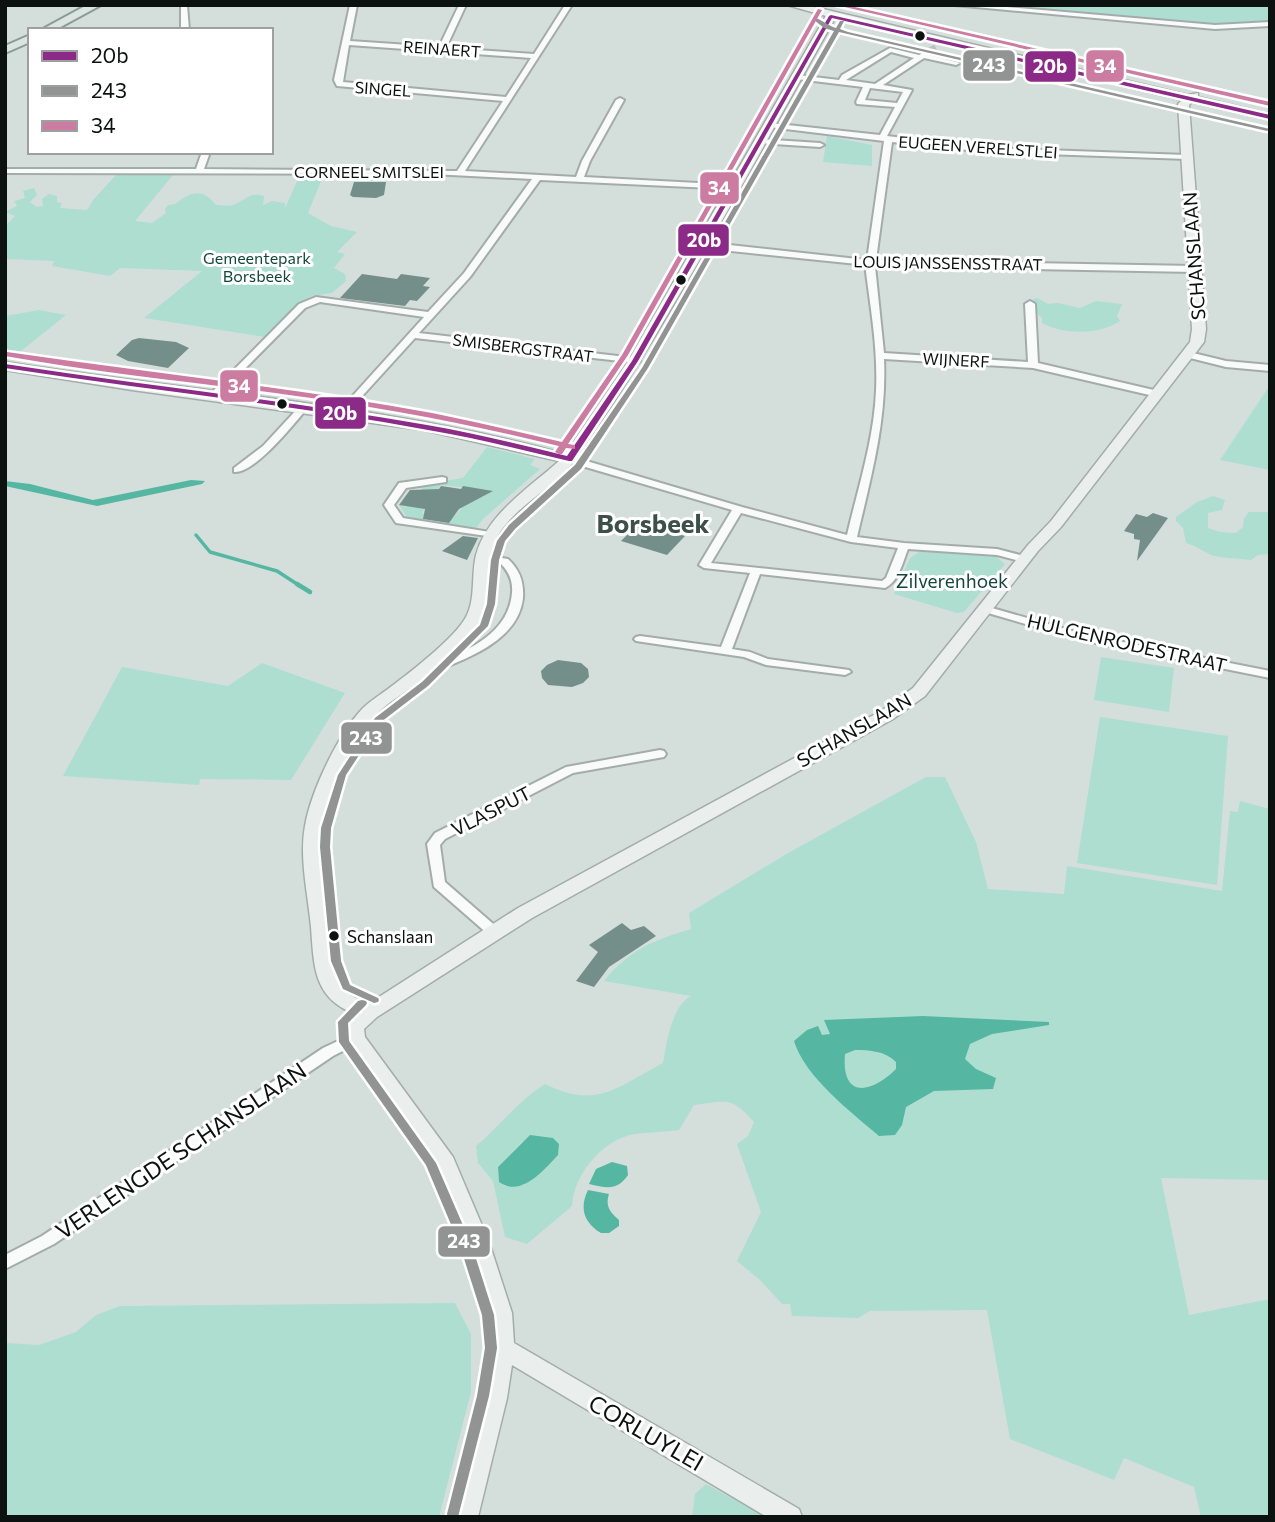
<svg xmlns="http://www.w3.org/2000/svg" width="1275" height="1522" viewBox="0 0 1275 1522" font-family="Commissioner,sans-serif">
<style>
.green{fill:#aeded0;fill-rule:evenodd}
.water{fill:#55b6a1;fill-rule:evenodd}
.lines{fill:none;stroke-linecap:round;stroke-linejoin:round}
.stream-far1{stroke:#55b6a1;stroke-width:3.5}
.stream{stroke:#55b6a1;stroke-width:4.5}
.building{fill:#748f8a}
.street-tunnel{stroke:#b6c0bd;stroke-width:8;stroke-dasharray:8 3.5;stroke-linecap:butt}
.street-casing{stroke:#a4acaa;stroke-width:4}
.secondary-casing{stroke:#a4acaa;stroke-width:3}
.primary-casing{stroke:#8a9c97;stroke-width:4}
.street{fill:#f9fafa;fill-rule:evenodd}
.secondary{fill:#eaefee;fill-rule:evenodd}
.primary{fill:#dce4e2;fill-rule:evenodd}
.bus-1-casing{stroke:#fff;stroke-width:5}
.bus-2-casing{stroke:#fff;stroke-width:5}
.bus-3-casing{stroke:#fff;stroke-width:5}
.bus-1{fill:#8c2b87;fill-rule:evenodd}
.bus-2{fill:#919493;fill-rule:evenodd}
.bus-3{fill:#cc7ba1;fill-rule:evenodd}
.bus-dot{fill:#0b1210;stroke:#fff;stroke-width:2.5}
.labels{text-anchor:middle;stroke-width:6;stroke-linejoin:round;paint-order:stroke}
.far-street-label{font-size:16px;fill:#0b1210;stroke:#fff}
.far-park-label{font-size:16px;fill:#13473a;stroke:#fff}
.bus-label{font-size:17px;fill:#0b1210;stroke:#fff;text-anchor:start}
.street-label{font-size:19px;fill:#0b1210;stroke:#fff}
.park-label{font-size:19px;fill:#13473a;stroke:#fff}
.near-street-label{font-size:23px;fill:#0b1210;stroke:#fff}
.district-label{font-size:26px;font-weight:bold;fill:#3d4f49;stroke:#fff}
.line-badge{stroke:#fff;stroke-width:2.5}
.badge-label{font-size:19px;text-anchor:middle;font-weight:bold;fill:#fff}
</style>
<rect width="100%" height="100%" fill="#d4dfdc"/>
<path class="green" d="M982 5H1270V22L1215 25Z
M827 136 872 145V166L823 162Z
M116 175H173L135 221 152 223 166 213 165 209 168 205 175 204C189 193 202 186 216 205 222 205 230 207 235 204 247 199 250 192 264 196L263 205 272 201 285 203V208L298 179H322L308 213 331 226 357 232 337 252 345 254 334 268 345 274 346 281 332 293 312 296 299 303 265 337 144 318 202 271 120 268 110 276 52 266 54 261 5 259V226L15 216 5 212 17 206 14 201 25 198 23 191 34 188 37 195 30 202 37 207 43 206 42 199 49 194 57 196V202L62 203 60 208 87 210 93 200Z
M1037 298 1048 304 1058 303 1080 308 1096 301 1122 304 1117 316 1120 321C1100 335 1063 335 1042 323V318L1035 312 1033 299Z
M39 310 66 315 16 355 5 353V316Z
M1270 385V470L1220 460Z
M487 447 535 459 530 465 540 469 483 519 476 528 407 517 399 505 406 507 408 504 426 506 422 513 453 518 472 496 483 497 487 490 441 485 436 492 421 490 423 487 418 485 463 478Z
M1213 496 1225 500 1222 510 1208 513V528L1220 532 1236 533 1243 527 1244 518 1249 512H1270V554L1258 555 1251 560C1238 558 1224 559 1211 555 1203 551 1196 546 1186 543L1183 528 1176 521V517L1197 502Z
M919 552 993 554 1005 564 964 612 957 613 894 594 910 558Z
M1101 657 1174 668 1169 712 1094 700Z
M262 663 345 693 291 780 200 779 199 785 63 776 122 667 228 686Z
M1100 717 1228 736 1217 885 1077 863Z
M926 777H945L976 842 988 889 1064 894 1067 866 1222 891 1230 811 1238 812 1240 801 1270 809V1180L1161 1178 1189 1315 1270 1299V1517H1201L1194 1487 1124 1458 1114 1480 1010 1439 987 1310 870 1311 858 1318 792 1316 790 1304H782L760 1280 737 1261 761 1212 737 1144 748 1136 754 1122C731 1096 727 1101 694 1105L679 1130C663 1132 646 1132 630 1135 600 1143 574 1175 572 1206L527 1244 505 1237 493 1181 478 1163 476 1146C500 1126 518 1101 545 1084 597 1110 617 1087 663 1063 667 1042 671 1007 691 996L604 981C628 951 655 939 691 929L689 913 788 853ZM522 1142 546 1167 524 1185 504 1186 499 1182 498 1167Z
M455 1303 471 1334V1392L439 1517H5V1343L39 1345 76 1332 96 1315 120 1306Z
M706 1484 767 1517H692L695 1494Z"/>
<path class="water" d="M191 480 205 481 202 484 97 506 5 486V481L30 484 93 500Z
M923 1016 1049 1022V1025L992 1034 970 1044 965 1059 976 1069 996 1078 993 1089 934 1091 906 1107 902 1125 895 1135 879 1136C851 1112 805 1077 794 1041L807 1030 818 1026 822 1035 830 1034 824 1020ZM855 1050C870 1050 885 1051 896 1062V1069C871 1094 841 1099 845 1054Z
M530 1135 553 1138 559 1144 558 1155C544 1170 521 1198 499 1182L498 1167Z
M612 1162 627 1166 628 1175C617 1191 607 1188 589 1184L596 1169Z
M588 1190 609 1194C605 1206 610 1212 619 1220V1226L609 1233H601C584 1223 579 1208 588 1190Z"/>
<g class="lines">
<path class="stream-far1" d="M196 535 210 552 277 571 300 586"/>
<path class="stream" d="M297 584 310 592"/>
</g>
<path class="building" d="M354 182H386L384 195 376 198 353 197 350 195Z
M362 274 397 279 401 274 430 278 423 286 430 287 417 301 410 300 405 306 340 298Z
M139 338 176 342 189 348 168 368 128 361 116 355 132 340Z
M441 486 461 489 463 486 493 491 459 509 449 523 423 519 425 509 399 505 410 490 439 489Z
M1153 513 1168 518 1137 561 1140 540 1134 539V534L1124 531 1136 514 1147 517Z
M639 523 685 536 667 555 621 541Z
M463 536 478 538 467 560 442 551Z
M558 660 581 663 588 669 589 677 583 683 572 687 548 685 542 678 541 671 547 665Z
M622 923 631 930 644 926 656 936 609 967 594 987 576 981 598 952 589 945Z"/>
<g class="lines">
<path class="street-tunnel" d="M929 52 939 47"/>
<g class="street-casing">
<path id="street" d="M181 5H187L189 30H181Z
M350 5H357L350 41 439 47 459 5H466L446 48 534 54 565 5H572L465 171 576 177 582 161 616 100 620 98 624 100 590 161 584 177 736 185V189H733L540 180 470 277 419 333 635 358 640 361 638 363 415 338 344 416 341 417 336 414 338 412 424 317 320 302 305 308 215 399H209V395L299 304 316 297 428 312 464 273 532 179 431 174 5 173V169H196L202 152H210L204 169 457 171 503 101 337 86 334 80ZM349 45 531 58 506 97 343 82Z
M954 5H984L1215 25 1270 22V26L1215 29Z
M890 48 919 55 929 50 933 52 929 55 960 63 956 65 924 58 883 85 912 90 887 136 986 148 1187 155 1191 157 1187 159 986 152 892 142 876 260 1195 266 1199 269 1195 272 875 266 884 353 1028 362 1025 304 1030 301 1035 304 1038 363 1158 391 1163 394 1158 397 1033 368 884 359C887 420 871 477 857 537L904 543 997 549 1028 557 1029 559 1028 561 1024 562 997 555 908 549C902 564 899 581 885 588L760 574 732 649 750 652 768 659 849 670 851 672 845 675 766 665 744 657 636 641 634 639 636 637 640 636 721 647 750 573 704 568 699 565 732 510 565 461V457H573L742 507 847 535C858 488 874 439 876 391 878 351 871 311 866 272L867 265 702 248 698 245 702 242 867 260 884 141 769 127 765 125 769 123 880 135 895 107 857 104 856 102 863 87 797 79 793 77 797 75 839 80 842 75ZM891 52 914 58 875 84 846 80ZM870 88 903 92 897 103 865 100ZM741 513 851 542 898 548 886 578 882 581 711 563Z
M757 139 820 143 824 145 820 147 760 143 756 141Z
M1189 352 1226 361 1270 365V371L1226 367 1186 357V353Z
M302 406 305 407V411C292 426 254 474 234 472V468L263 446 299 407Z
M442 477 446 478V482L406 488 394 505 403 518 490 532 494 533 495 535 494 537 396 523 384 505 399 483Z
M483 555 508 559C520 570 524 582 523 598 518 643 461 661 425 675H417L415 673 417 671C454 656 508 640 512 593 513 581 509 572 501 564L479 560 478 558Z
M985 606 1083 634 1270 671V678L1081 640 981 611 979 609Z
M660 750 664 751 666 754 664 757 573 773 445 839 440 845 445 882 499 929 501 932 499 935H489L434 887 427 844 435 833 566 767Z
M355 1033 360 1034 362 1038 360 1042 333 1056 54 1244 5 1269V1255L42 1236 323 1048Z"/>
</g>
<g class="secondary-casing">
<path id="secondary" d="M787 5H806L1188 95 1198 93V97L1270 114V120L1192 102 1189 105 1206 329 1204 342 1061 527 1038 551 925 696 893 719 532 918 377 1017 364 1029 365 1037 453 1157 489 1242 512 1313 514 1343 799 1509 802 1517H767L512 1365 507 1398 478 1517H452L483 1398 491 1348 488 1313 467 1242 433 1160 345 1038 344 1027 355 1014C313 998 314 966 311 927 308 895 299 858 305 826 311 791 338 734 363 708 370 701 380 695 388 689 408 674 455 638 466 617 476 599 471 575 476 555 487 514 529 488 559 461L423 430 132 390 5 370V362C192 392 383 404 565 454L628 361 826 16ZM835 18 1182 100 1178 104 1192 329 1190 342 1051 521 1028 545 913 688 881 711 518 908 368 1004C352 997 342 991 336 974L322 847C324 800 344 753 374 717 386 703 406 692 420 681 440 665 460 645 477 625 498 601 482 561 499 534 518 503 557 487 578 456 673 316 752 166 835 18Z"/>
</g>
<g class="primary-casing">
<path id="primary" d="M87 5H101L55 30H41Z
M30 35V42L5 53V46Z"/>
</g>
<use href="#street" class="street"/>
<use href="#secondary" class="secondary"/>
<use href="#primary" class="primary"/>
<g class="bus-1-casing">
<path id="bus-1" d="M831 15 1270 115V119L832 18 638 361 572 461H569C522 450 476 438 428 430 288 404 146 390 5 368V364C146 386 287 400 427 425 474 433 521 445 567 456L632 361 829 16Z"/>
</g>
<g class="bus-2-casing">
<path id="bus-2" d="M814 18C820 18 828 26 836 28L840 21H844L840 29 848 32 1270 129 1267 131 839 32 648 368 581 469 515 529 505 541 499 560 495 604 488 626 428 686 381 722 346 775 331 828 330 847 341 961 350 985 378 998 379 1000 378 1002 374 1003 343 989 331 961 320 847 321 828 338 775 375 718 422 682 480 625 487 604 491 560 497 541 509 525 575 465 642 368 834 31 824 28 814 20Z
M362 1000 366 1001 367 1003 366 1005 348 1023 349 1041 436 1163 472 1246 494 1315 497 1348 489 1396 458 1517H448L447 1514 477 1396 485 1348 482 1315 460 1246 426 1165 339 1042 338 1022 358 1001Z"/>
</g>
<g class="bus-3-casing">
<path id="bus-3" d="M836 5H846L1270 102V106Z
M818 9 822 10 628 355 568 444 575 445V449L566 448 562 454H559L555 452 559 446C470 424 380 407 289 395 194 382 99 373 5 356V352H7C149 373 292 387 432 413 476 422 519 432 562 442L622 355Z"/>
</g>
<use href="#bus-1" class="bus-1"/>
<use href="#bus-2" class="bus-2"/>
<use href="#bus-3" class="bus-3"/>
</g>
<g class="bus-dot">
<circle cx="920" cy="36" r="6"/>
<circle cx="681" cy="280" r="6"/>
<circle cx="282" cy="404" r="6"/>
<circle cx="334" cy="936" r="6"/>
</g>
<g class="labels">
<g class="far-street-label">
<text transform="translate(442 49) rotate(4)" y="6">REINAERT</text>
<text transform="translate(383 89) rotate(4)" y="6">SINGEL</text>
<text transform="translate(978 147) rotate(4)" y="6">EUGEEN VERELSTLEI</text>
<text x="369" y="178">CORNEEL SMITSLEI</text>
<text transform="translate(948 263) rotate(1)" y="6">LOUIS JANSSENSSTRAAT</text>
<text transform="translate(523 348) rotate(7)" y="6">SMISBERGSTRAAT</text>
<text transform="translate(956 360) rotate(3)" y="6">WIJNERF</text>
</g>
<g class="far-park-label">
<text x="257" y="264">Gemeentepark<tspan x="257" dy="18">Borsbeek</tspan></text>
</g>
<g class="bus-label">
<text x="347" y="943">Schanslaan</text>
</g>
<g class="street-label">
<text transform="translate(1194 256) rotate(-94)" y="7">SCHANSLAAN</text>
<text transform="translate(1127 643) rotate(13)" y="7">HULGENRODESTRAAT</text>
<text transform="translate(854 730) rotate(-30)" y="7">SCHANSLAAN</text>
<text transform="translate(491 811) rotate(-27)" y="7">VLASPUT</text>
</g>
<g class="park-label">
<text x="952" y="588">Zilverenhoek</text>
</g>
<g class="near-street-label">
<text transform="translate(181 1151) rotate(-34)" y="8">VERLENGDE SCHANSLAAN</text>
<text transform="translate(646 1433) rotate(30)" y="8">CORLUYLEI</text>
</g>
<g class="district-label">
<text x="653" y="533">Borsbeek</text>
</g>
</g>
<g class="line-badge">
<rect x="962" y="49" width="54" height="33" rx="7" fill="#919493"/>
<rect x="1085" y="49" width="40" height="34" rx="7" fill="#cc7ba1"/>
<rect x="1024" y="50" width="53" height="33" rx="7" fill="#8c2b87"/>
<rect x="699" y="171" width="41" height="34" rx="7" fill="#cc7ba1"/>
<rect x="677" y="223" width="53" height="34" rx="7" fill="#8c2b87"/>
<rect x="219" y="369" width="40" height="34" rx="7" fill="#cc7ba1"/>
<rect x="314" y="396" width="53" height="34" rx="7" fill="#8c2b87"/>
<rect x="340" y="721" width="53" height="34" rx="7" fill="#919493"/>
<rect x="437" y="1225" width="54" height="33" rx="7" fill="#919493"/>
</g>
<g class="badge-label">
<text x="989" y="72">243</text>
<text x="1105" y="73">34</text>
<text x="1050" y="73">20b</text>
<text x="719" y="195">34</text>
<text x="704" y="247">20b</text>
<text x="239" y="393">34</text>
<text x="340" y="420">20b</text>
<text x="366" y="745">243</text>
<text x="464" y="1248">243</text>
</g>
<rect width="1275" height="1522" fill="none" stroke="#0b1210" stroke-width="14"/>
<rect x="28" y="28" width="245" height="126" fill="#ffffff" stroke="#9da09f" stroke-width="2"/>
<rect x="42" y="51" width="35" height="10" fill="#8c2b87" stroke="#9da09f" stroke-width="2"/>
<text x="91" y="63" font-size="21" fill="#0b1210">20b</text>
<rect x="42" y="86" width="35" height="10" fill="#919493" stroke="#9da09f" stroke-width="2"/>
<text x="91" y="98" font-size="21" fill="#0b1210">243</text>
<rect x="42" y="121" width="35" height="10" fill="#cc7ba1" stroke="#9da09f" stroke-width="2"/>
<text x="91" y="133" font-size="21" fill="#0b1210">34</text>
</svg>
